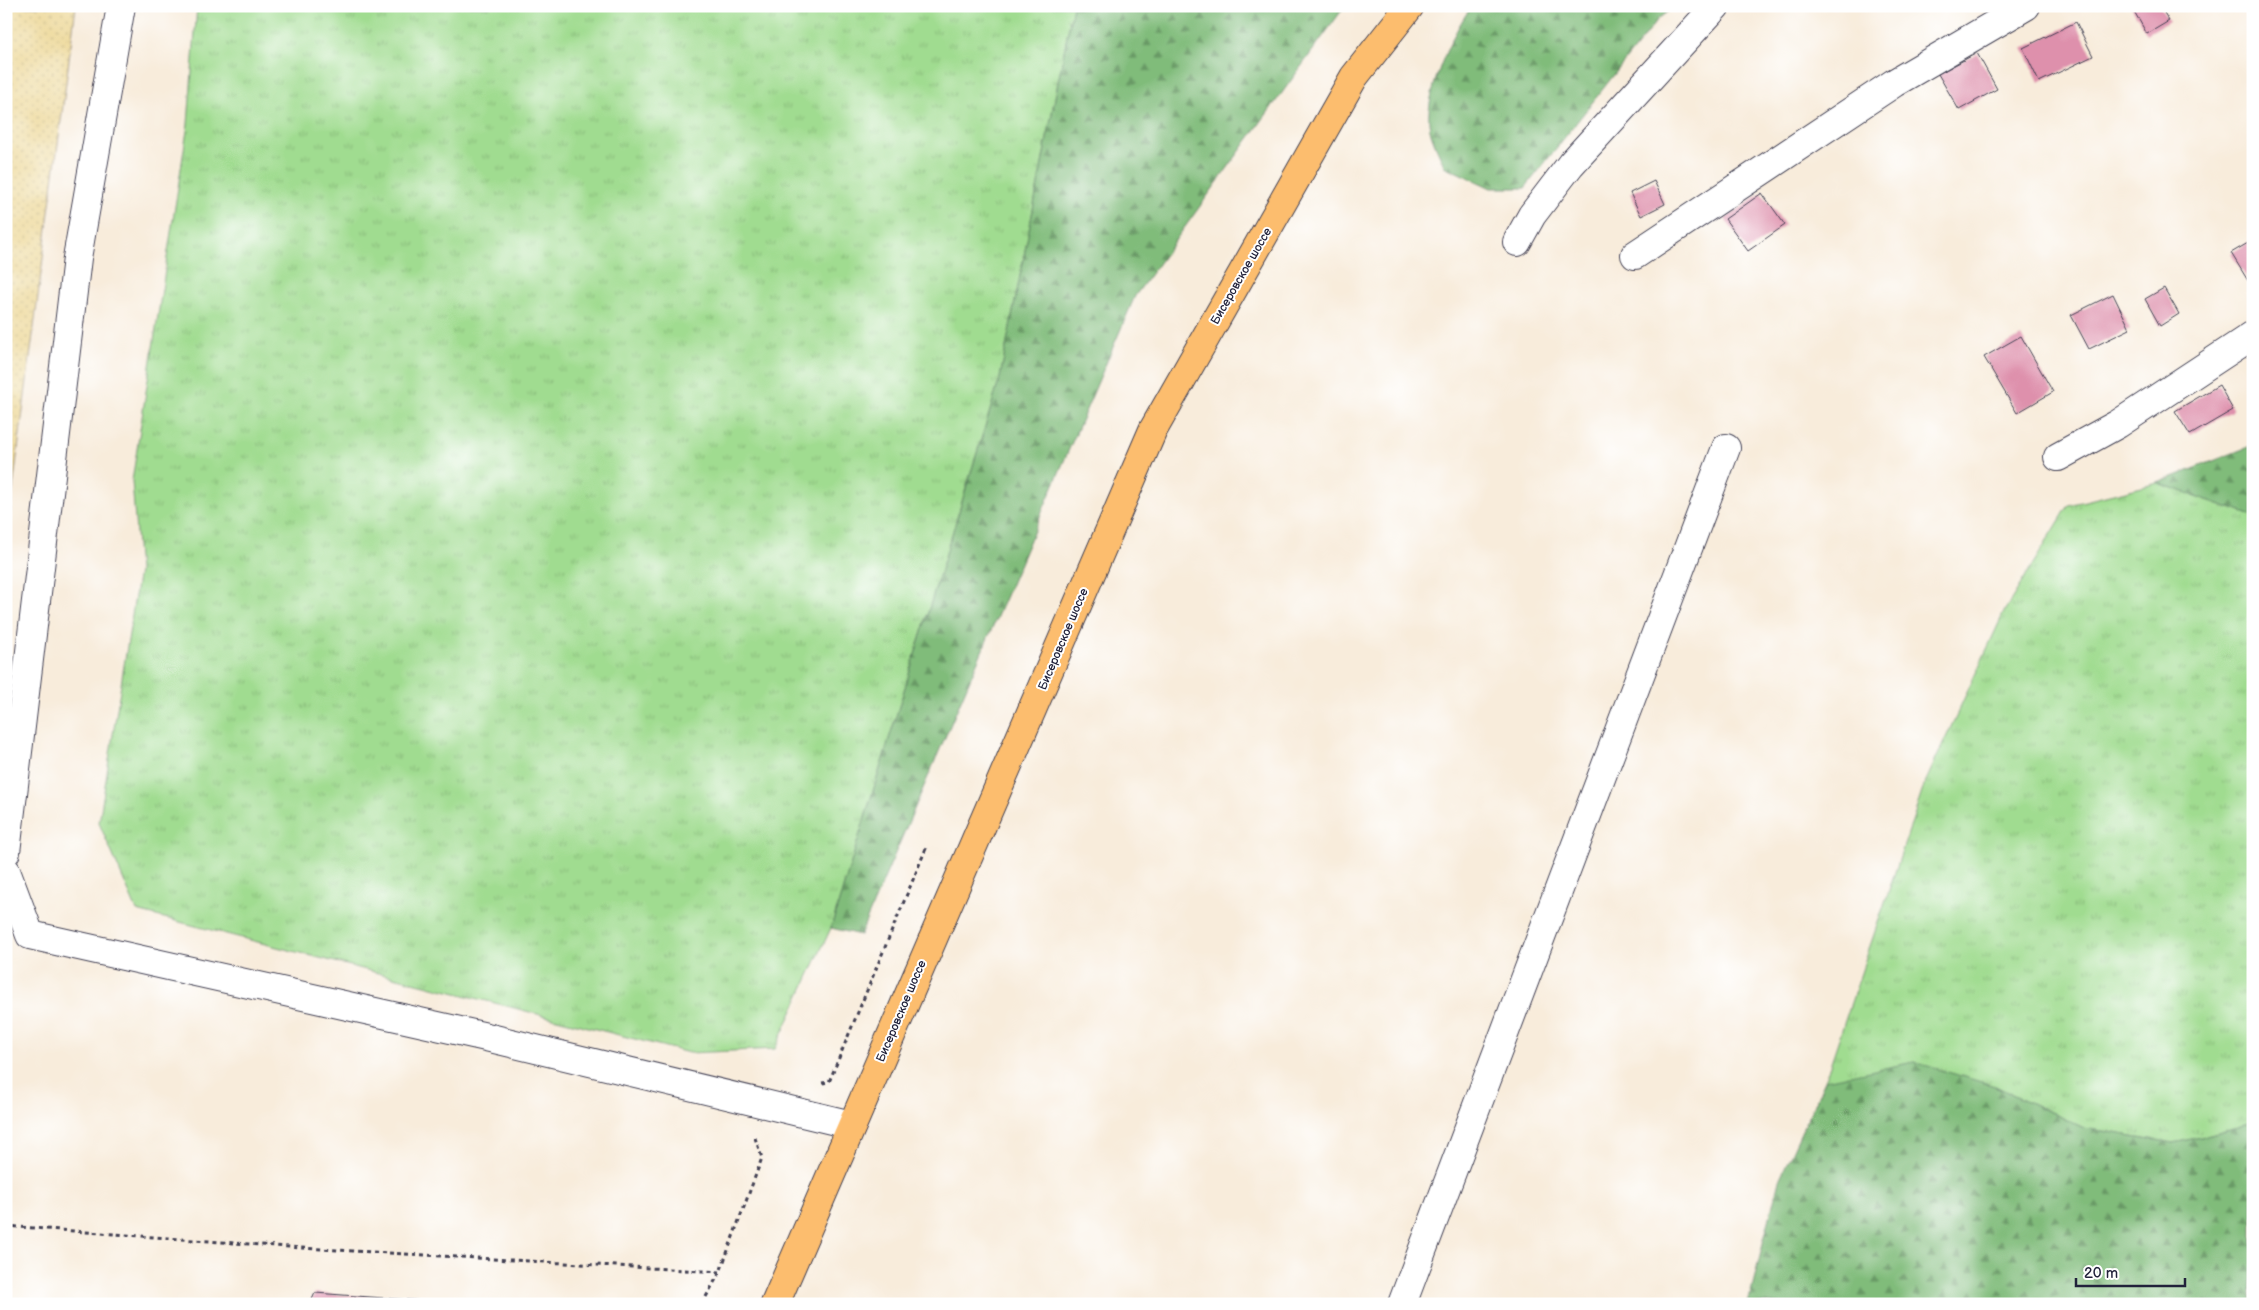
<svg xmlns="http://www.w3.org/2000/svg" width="2259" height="1310" viewBox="0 0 2259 1310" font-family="'Balsamiq Sans',sans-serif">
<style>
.grass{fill:url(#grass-tufts);stroke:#617f66}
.forest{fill:url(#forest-firs);stroke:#516f5a}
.sand{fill:url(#sand-dots);stroke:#887e6c}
.building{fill:#de90ac}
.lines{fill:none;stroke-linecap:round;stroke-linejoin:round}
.minor-casing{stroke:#424053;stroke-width:30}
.major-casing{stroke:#424053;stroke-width:30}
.path{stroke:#424053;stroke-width:3;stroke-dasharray:4 4;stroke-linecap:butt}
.minor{stroke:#fff;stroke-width:28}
.major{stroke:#fcbd6e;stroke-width:28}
.labels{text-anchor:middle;stroke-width:4;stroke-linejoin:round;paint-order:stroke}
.street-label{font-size:12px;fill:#22223b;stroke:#fff}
</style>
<defs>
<pattern id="grass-tufts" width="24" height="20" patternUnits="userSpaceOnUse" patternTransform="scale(1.25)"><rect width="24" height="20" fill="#a0dc90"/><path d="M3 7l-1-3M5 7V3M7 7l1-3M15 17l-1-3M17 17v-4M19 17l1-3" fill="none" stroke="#8abc7d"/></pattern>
<pattern id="forest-firs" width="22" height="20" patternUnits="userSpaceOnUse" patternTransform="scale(1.25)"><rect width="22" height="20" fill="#80bc7a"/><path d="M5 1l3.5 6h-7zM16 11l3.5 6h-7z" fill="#689865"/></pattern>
<pattern id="sand-dots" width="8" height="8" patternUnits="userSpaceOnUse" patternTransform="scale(1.25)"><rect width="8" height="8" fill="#eeda9e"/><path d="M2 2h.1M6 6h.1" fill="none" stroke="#ccbb89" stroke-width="1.8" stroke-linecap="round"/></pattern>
</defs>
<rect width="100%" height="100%" fill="#fff"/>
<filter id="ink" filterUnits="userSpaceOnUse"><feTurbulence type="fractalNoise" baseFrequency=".02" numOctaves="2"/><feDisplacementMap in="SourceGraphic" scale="10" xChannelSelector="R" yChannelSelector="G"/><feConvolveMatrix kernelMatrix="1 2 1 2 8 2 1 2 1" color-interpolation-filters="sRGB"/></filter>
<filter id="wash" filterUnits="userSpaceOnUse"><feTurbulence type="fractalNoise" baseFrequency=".0096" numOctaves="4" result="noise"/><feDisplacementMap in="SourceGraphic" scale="20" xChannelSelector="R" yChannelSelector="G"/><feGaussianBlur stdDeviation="1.12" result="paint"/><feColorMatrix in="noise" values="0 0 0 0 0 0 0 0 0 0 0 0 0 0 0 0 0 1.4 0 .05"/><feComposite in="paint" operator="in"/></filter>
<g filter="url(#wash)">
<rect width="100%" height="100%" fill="#f8ecdb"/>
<path class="grass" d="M197 6H1073L1000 378 831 928 775 1049 689 1053 137 911 99 823 139 571 132 481 188 124Z
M2158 483 2253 516V1120L2239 1128 2174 1143 2084 1128 1995 1086 1825 1080 1925 783 2005 610 2069 505Z"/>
<path class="forest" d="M1073 6H1345L1135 296 860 935 831 928 1000 378Z
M1472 6H1675L1658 19 1525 188H1491L1444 166C1440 154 1430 137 1429 123 1426 91 1452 32 1472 6Z
M2253 445V516L2158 483Z
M1914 1062 1995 1086 2084 1128 2174 1143 2239 1128 2253 1120V1304H1748L1779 1180 1825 1080Z"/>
<path class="sand" d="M6 6H76L6 541Z"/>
<g id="blocks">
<path class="building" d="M2131 6H2160L2169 21 2147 34Z
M2076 22 2093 56 2039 82 2023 48Z
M1977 53 1997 89 1959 110 1938 74Z
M1654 181 1665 204 1641 216 1630 193Z
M1762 193 1785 225 1748 251 1725 219Z
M2253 240V282L2250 284 2231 253Z
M2164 288 2179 314 2160 326 2145 299Z
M2113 294 2130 329 2089 349 2071 315Z
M2021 336 2053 392 2017 413 1984 357Z
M2219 385 2233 410 2190 435 2175 411Z
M315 1293 439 1302V1304H310Z"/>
</g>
</g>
<g filter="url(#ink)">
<use href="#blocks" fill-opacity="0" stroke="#424053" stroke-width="1"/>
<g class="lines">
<g class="minor-casing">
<path id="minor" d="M1517 242 1532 215 1571 164 1716 6
M1635 255 1894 83 2026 6
M2058 457 2118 424 2253 335
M6 852 77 258 121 6
M6 871 30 935 482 1036 852 1125
M1402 1304 1726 448"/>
</g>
<g class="major-casing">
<path id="major" d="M775 1304 1153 430 1354 77 1410 6"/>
</g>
<path class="path" d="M822 1083 829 1082 927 846
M6 1226 302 1248 720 1272
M702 1304 720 1272 762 1158 754 1135"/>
<use href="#minor" class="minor"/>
<use href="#major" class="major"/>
</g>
</g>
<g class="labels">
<g class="street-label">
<text transform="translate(1241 276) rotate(-60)" y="4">Бисеровское шоссе</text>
<text transform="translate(1063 639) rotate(-67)" y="4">Бисеровское шоссе</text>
<text transform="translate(901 1011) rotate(-67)" y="4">Бисеровское шоссе</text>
</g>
</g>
<rect width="2259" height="1310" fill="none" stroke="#fff" stroke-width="25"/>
<path d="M2076 1278v8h109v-8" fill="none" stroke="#22223b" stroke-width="2.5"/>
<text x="2084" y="1278" font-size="15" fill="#22223b" stroke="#ffffff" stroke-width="4" paint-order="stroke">20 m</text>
</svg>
